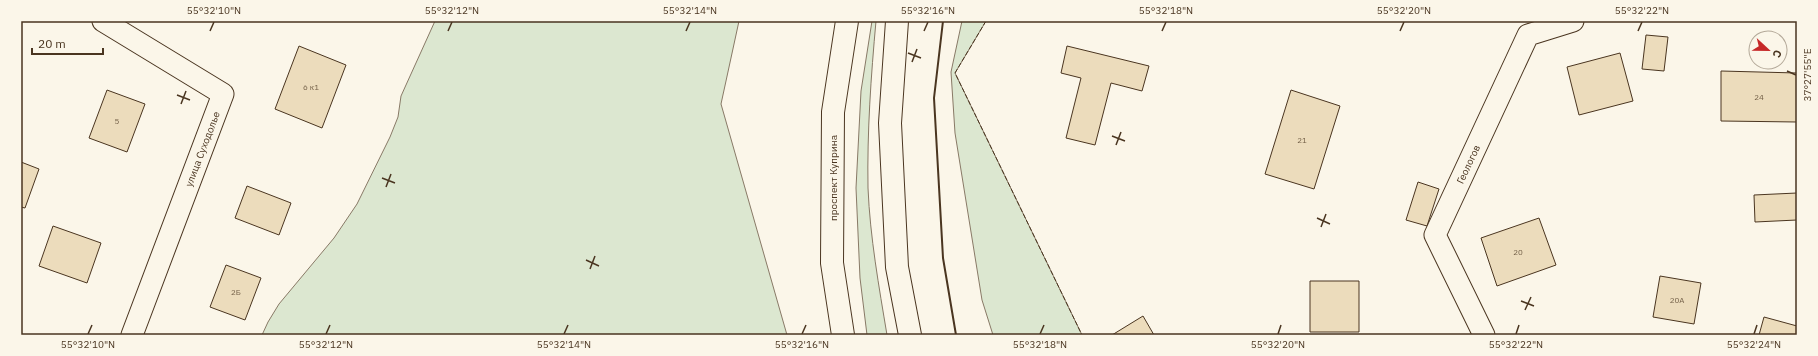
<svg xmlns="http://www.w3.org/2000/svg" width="1818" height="356" viewBox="0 0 1818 356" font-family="'IBM Plex Sans',sans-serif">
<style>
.green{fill:#dce7d0;stroke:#887966}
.building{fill:#ecdcbc;stroke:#4a3520}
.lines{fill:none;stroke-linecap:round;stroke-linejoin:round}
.minor-casing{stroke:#4a3520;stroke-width:23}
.secondary-casing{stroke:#4a3520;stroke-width:24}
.minor{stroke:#fbf6e9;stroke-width:21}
.secondary{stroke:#fbf6e9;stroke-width:22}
.fence{stroke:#4a3520;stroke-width:1;stroke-dasharray:5 2;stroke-linecap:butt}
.wall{stroke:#4a3520;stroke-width:2}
.ticks{fill:none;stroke:#4a3520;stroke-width:1.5}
.labels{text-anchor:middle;stroke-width:3;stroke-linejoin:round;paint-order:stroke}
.number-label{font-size:8px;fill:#725f47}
.street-label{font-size:10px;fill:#4a3520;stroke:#fbf6e9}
.neatline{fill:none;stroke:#4a3520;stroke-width:1.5}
.ticks-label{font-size:10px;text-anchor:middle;fill:#4a3520}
</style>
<rect width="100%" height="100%" fill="#fbf6e9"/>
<path class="green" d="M435 21H739L721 104 787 335H262L268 322 279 304 334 238 357 204 390 137 398 117 401 96Z
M872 21H876C871 76 867 132 868 188 870 237 879 287 887 335H867L860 278 856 188 861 91Z
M962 21H986L955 73 1082 335H993L982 300 955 133 951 72Z"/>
<path class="building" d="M1646 35 1668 37 1664 71 1642 69Z
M299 46 346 65 322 128 275 109Z
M1067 46 1149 66 1142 91 1111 83 1095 145 1066 138 1081 78 1061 73Z
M1620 53 1633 101 1579 115 1567 67Z
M1721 71 1797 73V122L1721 121Z
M107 90 145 104 127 152 89 138Z
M1291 90 1340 106 1314 189 1265 174Z
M21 162 39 169 25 208 21 207Z
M1418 182 1439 189 1427 226 1406 220Z
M247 186 291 203 279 235 235 218Z
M1797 193V220L1755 222 1754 195Z
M1539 218 1556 265 1497 286 1481 238Z
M53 226 101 243 87 283 39 266Z
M226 265 261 278 245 320 210 307Z
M1660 276 1701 283 1694 324 1653 317Z
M1310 281H1359V332H1310Z
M1143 316 1154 335H1112Z
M1764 317 1797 326V335H1759Z"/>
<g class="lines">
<g class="minor-casing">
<path id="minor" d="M103 21 223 94 132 335
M1484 335 1435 235 1528 35 1573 21"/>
</g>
<g class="secondary-casing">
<path id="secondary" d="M897 21 890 123 897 267 910 335
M843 335 832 263 833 112 847 21"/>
</g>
<use href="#minor" class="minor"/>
<use href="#secondary" class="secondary"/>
<path class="fence" d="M986 21 955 73 1082 335"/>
<path class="wall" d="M943 21 934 98 943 258 956 335"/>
</g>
<path class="ticks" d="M210 31 214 22M448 31 452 22M686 31 690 22M924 31 928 22M1162 31 1166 22M1400 31 1404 22M1638 31 1642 22M908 53 921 58M912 62 917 49M1787 71 1796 75M177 95 190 100M181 104 186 91M1112 136 1125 141M1116 145 1121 132M382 178 395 183M386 187 391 174M1317 218 1330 224M1321 227 1326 214M586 260 599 266M590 269 595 256M1521 301 1534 306M1525 310 1531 297M88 334 92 325M326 334 330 325M564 334 568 325M802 334 806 325M1040 334 1044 325M1278 334 1281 325M1516 334 1519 325M1754 334 1757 325"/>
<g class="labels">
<g class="number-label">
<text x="311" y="90">6 к1</text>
<text x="1759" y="100">24</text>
<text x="117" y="124">5</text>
<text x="1302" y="143">21</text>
<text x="1518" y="255">20</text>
<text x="236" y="295">2Б</text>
<text x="1677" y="303">20А</text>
</g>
<g class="street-label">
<text transform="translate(202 149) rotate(-69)" y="4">улица Суходолье</text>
<text transform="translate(1468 164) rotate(-65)" y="4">Геологов</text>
<text transform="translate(833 178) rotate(-90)" y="4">проспект Куприна</text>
</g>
</g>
<rect width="1818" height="356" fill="none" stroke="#fbf6e9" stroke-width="44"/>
<g transform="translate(1768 50) rotate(112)"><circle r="19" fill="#fbf6e9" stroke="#b4a999"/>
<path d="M0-3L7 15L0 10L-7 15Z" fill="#c62828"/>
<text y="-6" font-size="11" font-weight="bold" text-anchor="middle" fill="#4a3520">С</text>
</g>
<path d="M32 48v6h71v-6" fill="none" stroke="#4a3520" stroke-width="2"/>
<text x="38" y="48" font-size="12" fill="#4a3520" stroke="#fbf6e9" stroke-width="3" paint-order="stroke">20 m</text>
<rect x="22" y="22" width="1774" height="312" class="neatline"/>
<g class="ticks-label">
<text x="214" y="14">55°32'10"N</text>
<text x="452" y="14">55°32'12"N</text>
<text x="690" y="14">55°32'14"N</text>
<text x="928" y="14">55°32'16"N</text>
<text x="1166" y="14">55°32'18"N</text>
<text x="1404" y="14">55°32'20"N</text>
<text x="1642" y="14">55°32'22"N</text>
<text transform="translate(1807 75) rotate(-90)" y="4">37°27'55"E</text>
<text x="88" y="348">55°32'10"N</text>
<text x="326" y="348">55°32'12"N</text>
<text x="564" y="348">55°32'14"N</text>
<text x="802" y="348">55°32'16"N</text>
<text x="1040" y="348">55°32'18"N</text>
<text x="1278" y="348">55°32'20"N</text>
<text x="1516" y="348">55°32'22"N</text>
<text x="1754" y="348">55°32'24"N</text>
</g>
</svg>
